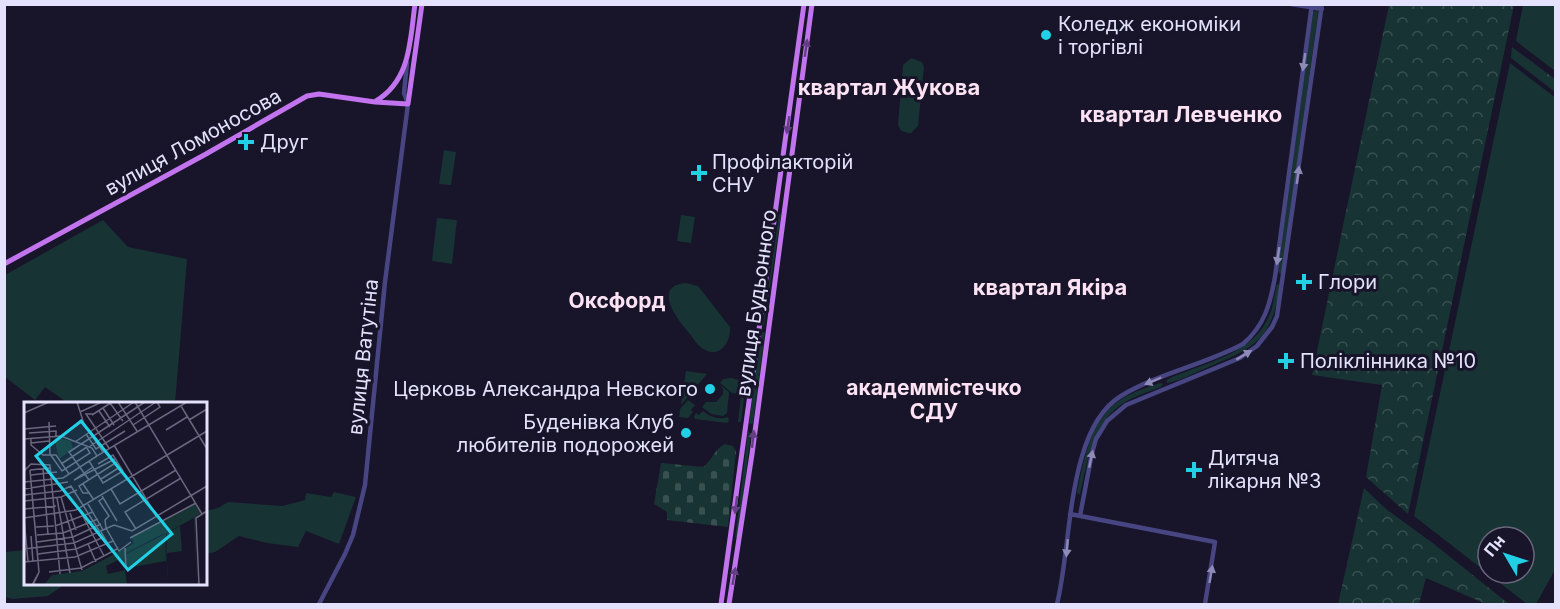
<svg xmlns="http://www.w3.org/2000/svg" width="1560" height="609" viewBox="0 0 1560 609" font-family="Inter,sans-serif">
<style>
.green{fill:#183333;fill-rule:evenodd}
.forest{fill:url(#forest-crowns)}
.cemetery{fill:url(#cemetery-stones)}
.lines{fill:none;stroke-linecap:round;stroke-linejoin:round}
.minor{stroke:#484583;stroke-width:4.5}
.major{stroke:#c274ef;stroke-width:5}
.oneway{fill:#643f83}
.oneway2{fill:#8e8bb9}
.poi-dot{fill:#22d0e6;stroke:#18142a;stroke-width:2}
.labels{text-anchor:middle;stroke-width:6;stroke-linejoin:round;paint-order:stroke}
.poi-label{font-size:20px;fill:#e4e1fc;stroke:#18142a;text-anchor:start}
.street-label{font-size:20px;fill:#e4e1fc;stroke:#18142a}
.neighbourhood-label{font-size:21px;font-weight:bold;fill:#fce2f2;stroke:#18142a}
.quarter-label{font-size:22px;font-weight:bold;fill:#fce2f2;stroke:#18142a}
.inset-road{fill:none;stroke:#6a667e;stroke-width:1.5}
.view{fill:#22d0e6;fill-opacity:0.15;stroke:#22d0e6;stroke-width:3}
.inset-edge{fill:none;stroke:#e4e1fc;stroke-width:3}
</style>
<defs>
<pattern id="forest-crowns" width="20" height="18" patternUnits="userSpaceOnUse" patternTransform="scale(1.5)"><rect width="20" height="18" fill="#183333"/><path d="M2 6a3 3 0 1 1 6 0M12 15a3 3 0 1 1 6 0" fill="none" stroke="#395051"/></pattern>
<pattern id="cemetery-stones" width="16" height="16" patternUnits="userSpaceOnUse" patternTransform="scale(1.5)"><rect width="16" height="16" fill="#183333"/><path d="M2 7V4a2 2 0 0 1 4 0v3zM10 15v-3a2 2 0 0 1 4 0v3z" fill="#395051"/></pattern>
</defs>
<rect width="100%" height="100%" fill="#18142a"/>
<path class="green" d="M1523 5H1555V71L1516 41Z
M1317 10 1318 13 1282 272 1280 274 1278 271 1313 12Z
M911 58 922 62 924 67 918 126 911 133C904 133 900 131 898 125L903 65Z
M1510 63 1556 98V568L1536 604H1527L1414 516ZM1488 537H1524V573H1488Z
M444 150 456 152 451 185 439 184Z
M779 214 781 215 764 326 763 325Z
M681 215 695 217 691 243 677 241Z
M437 218 457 220 452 264 432 261Z
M103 220 128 247 187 259 175 403H68L45 387 35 400 5 377V275Z
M686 283 698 286 730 327C731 341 721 358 705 350 698 347 693 338 689 333 678 320 651 286 686 283Z
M1277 284 1280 285C1272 341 1254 348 1206 368 1194 373 1180 381 1167 383V380L1172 377C1206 363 1254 353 1269 316 1274 306 1274 294 1277 284Z
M761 331 765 333 753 423 751 424 749 423Z
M686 371 707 374 681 405Z
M731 378 743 381 741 394 732 393 720 383 723 379Z
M1160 383 1163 384 1161 387C1148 392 1134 396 1122 404 1092 424 1088 460 1080 494H1078L1077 492C1085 456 1090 417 1125 397 1136 391 1148 387 1160 383Z
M719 384 729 392 727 413 723 416 711 414 702 407 706 402H716L723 394V389Z
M688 400 695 405 691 410 693 412 688 418 679 417 680 409Z
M703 411C710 417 719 420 728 417L729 421 727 423 695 419 694 416 696 413 699 415Z
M748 432 751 433 738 536 735 538Z
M334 492 356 497 339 544 306 531 298 547 267 543 239 536 215 552 206 554V511L218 508 228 502 282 506 305 500 306 493 331 497Z
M25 550 26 584H65L48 596 12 599 5 597V552Z"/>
<path class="forest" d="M1389 5H1514L1408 514 1366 477 1382 385 1312 375Z
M1512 47 1555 79V92L1511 58Z
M743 381H746L741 422H738Z
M1364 488 1386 509 1434 544 1509 604H1486L1426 578 1419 604H1338Z"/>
<path class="cemetery" d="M725 444 733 446 736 452 728 527 667 520V512L654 504 661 463 703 467C712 461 714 449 725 444Z"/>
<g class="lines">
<path class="minor" d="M1291 4 1322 9
M1070 514 1215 542 1205 604
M1080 516 1092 453 1096 439 1107 421 1126 405 1240 358 1257 346 1272 327 1277 316 1322 4
M319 604 345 554 353 535 365 485 385 282 408 104 404 93 407 63
M1057 604C1072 547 1066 429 1121 396 1159 373 1204 365 1243 344 1265 325 1270 304 1275 277L1312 4"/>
<path class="major" d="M376 101C411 80 410 40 415 4
M4 264 206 154 307 96 319 94 375 102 408 104 422 4
M721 604 804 4
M729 604 752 454 812 4"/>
</g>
<defs><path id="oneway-solid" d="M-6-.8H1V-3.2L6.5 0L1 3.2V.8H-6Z" transform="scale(1.5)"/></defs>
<g class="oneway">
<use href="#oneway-solid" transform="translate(806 48) rotate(-82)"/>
<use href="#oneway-solid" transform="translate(788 125) rotate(98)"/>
<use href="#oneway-solid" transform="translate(753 439) rotate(-84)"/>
<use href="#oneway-solid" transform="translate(736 505) rotate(97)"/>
<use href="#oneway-solid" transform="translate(734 576) rotate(-80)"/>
</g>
<g class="oneway2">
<use href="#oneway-solid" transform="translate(1304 62) rotate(98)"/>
<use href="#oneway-solid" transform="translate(1298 175) rotate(-82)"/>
<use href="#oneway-solid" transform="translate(1278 256) rotate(98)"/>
<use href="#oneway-solid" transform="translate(1244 355) rotate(-31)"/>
<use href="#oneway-solid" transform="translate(1153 381) rotate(157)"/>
<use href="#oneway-solid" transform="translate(1091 459) rotate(-78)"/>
<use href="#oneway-solid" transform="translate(1067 548) rotate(95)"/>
<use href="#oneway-solid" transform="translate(1211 574) rotate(-80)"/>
</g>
<g class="poi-dot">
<circle cx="1046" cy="35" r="6"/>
<path d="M243 133h6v6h6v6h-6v6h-6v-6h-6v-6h6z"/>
<path d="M696 164h6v6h6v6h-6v6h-6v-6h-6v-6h6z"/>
<path d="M1301 273h6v6h6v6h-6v6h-6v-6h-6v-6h6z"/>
<path d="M1283 352h6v6h6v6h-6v6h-6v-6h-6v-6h6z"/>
<circle cx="710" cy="389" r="6"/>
<circle cx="686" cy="433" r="6"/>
<path d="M1191 461h6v6h6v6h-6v6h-6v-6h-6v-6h6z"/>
</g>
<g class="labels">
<g class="poi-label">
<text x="1058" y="31">Коледж економіки<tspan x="1058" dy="23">і торгівлі</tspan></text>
<text x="260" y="149">Друг</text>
<text x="712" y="169">Профілакторій<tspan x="712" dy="23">СНУ</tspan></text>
<text x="1318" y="289">Глори</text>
<text x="1300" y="368">Поліклінника №10</text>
<text x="698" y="396" text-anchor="end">Церковь Александра Невского</text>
<text x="674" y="429" text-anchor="end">Буденівка Клуб<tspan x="674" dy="23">любителів подорожей</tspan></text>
<text x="1208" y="465">Дитяча<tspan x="1208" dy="23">лікарня №3</tspan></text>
</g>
<g class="street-label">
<text transform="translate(193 142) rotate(-29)" y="7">вулиця Ломоносова</text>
<text transform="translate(756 303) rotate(-82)" y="7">вулиця Будьонного</text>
<text transform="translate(363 357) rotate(-84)" y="7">вулиця Ватутіна</text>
</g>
<g class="neighbourhood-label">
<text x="617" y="308">Оксфорд</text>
<text x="934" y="395">академмістечко<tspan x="934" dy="24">СДУ</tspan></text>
</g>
<g class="quarter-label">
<text x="889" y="95">квартал Жукова</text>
<text x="1181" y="122">квартал Левченко</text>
<text x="1050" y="295">квартал Якіра</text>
</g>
</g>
<g transform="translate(24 402)">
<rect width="183" height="183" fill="#18142a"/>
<path d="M30 35 47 39 49 47 35 57ZM156 124 158 149 143 151V131ZM141 132 142 159 103 166 102 152Z" fill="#183333"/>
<path d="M171 102 177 111 171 115 173 183 170 116 142 131 144 183 141 131 102 151 101 164 98 156 82 164 84 172 101 168 103 183H20L28 173 58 169 102 146 110 141 107 136Z" fill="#183333"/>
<path class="inset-road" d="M53 0 60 22 79 50M94 0 113 29M111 0 178 112M86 1 99 19M157 4 183 47M79 6 90 23M75 9 86 25M56 10 78 0M0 11 25 0M0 11 25 0M69 12H62L85 46M68 13 88 0M165 18 183 7M25 20 26 52M109 23 136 5 133 0M0 27 32 24M142 28 163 15M5 31 32 29V34M62 32 72 47 101 29M38 34 59 19M7 36V43L19 53H32L45 72M0 37 37 34 68 46 73 54 163 0M51 40 110 0M7 41 25 39M90 43 133 115M65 45 132 0M26 52 38 69 66 51 63 46M65 59 79 81 99 69 89 53 74 62M37 62 63 45M69 65 50 78 91 57M19 66 24 133M6 68 15 170 9 183M6 68 26 66M0 69 7 62 26 63 36 172M7 73 33 70M77 77 96 65M65 78 45 50 121 0M0 80 39 76 73 54M7 81 15 170 8 183M59 82 70 98M0 87 44 80M87 87 96 102 152 68M50 89 76 130M65 91H59L55 84 93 60M0 93 36 89 47 84 50 89M78 94 93 119M37 95 58 168M33 96 46 171M79 96 75 99 85 114 81 118 82 126M0 99 37 95 53 88M64 102 79 128M0 107 32 104M55 107 80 154M46 111 52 128M0 116 4 160M0 116 52 108 183 29M31 124 69 110M12 125 30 124M82 126 95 149 107 140M112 127 101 110 157 76M77 130 89 150M39 131 74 117M13 133 39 131M7 134 9 160M106 136 172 101M13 140 49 135 77 122M64 142 72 160M101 146 102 165M0 147 50 141 90 123 108 129 183 84M14 152 52 147 80 135M0 160 51 155 89 139M25 170 57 166 93 147M175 183 172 116 183 109"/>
<path class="view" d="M57 19 148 132 104 168 12 54Z"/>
<rect width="183" height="183" class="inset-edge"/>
</g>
<rect width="1560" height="609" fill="none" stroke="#e4e1fc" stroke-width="12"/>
<g transform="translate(1506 555) rotate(309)"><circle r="28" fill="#18142a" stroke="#6a667e" stroke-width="1.5"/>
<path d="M0-4.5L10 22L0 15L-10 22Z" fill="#22d0e6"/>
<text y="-9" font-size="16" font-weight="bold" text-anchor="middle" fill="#e4e1fc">Пн</text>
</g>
</svg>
